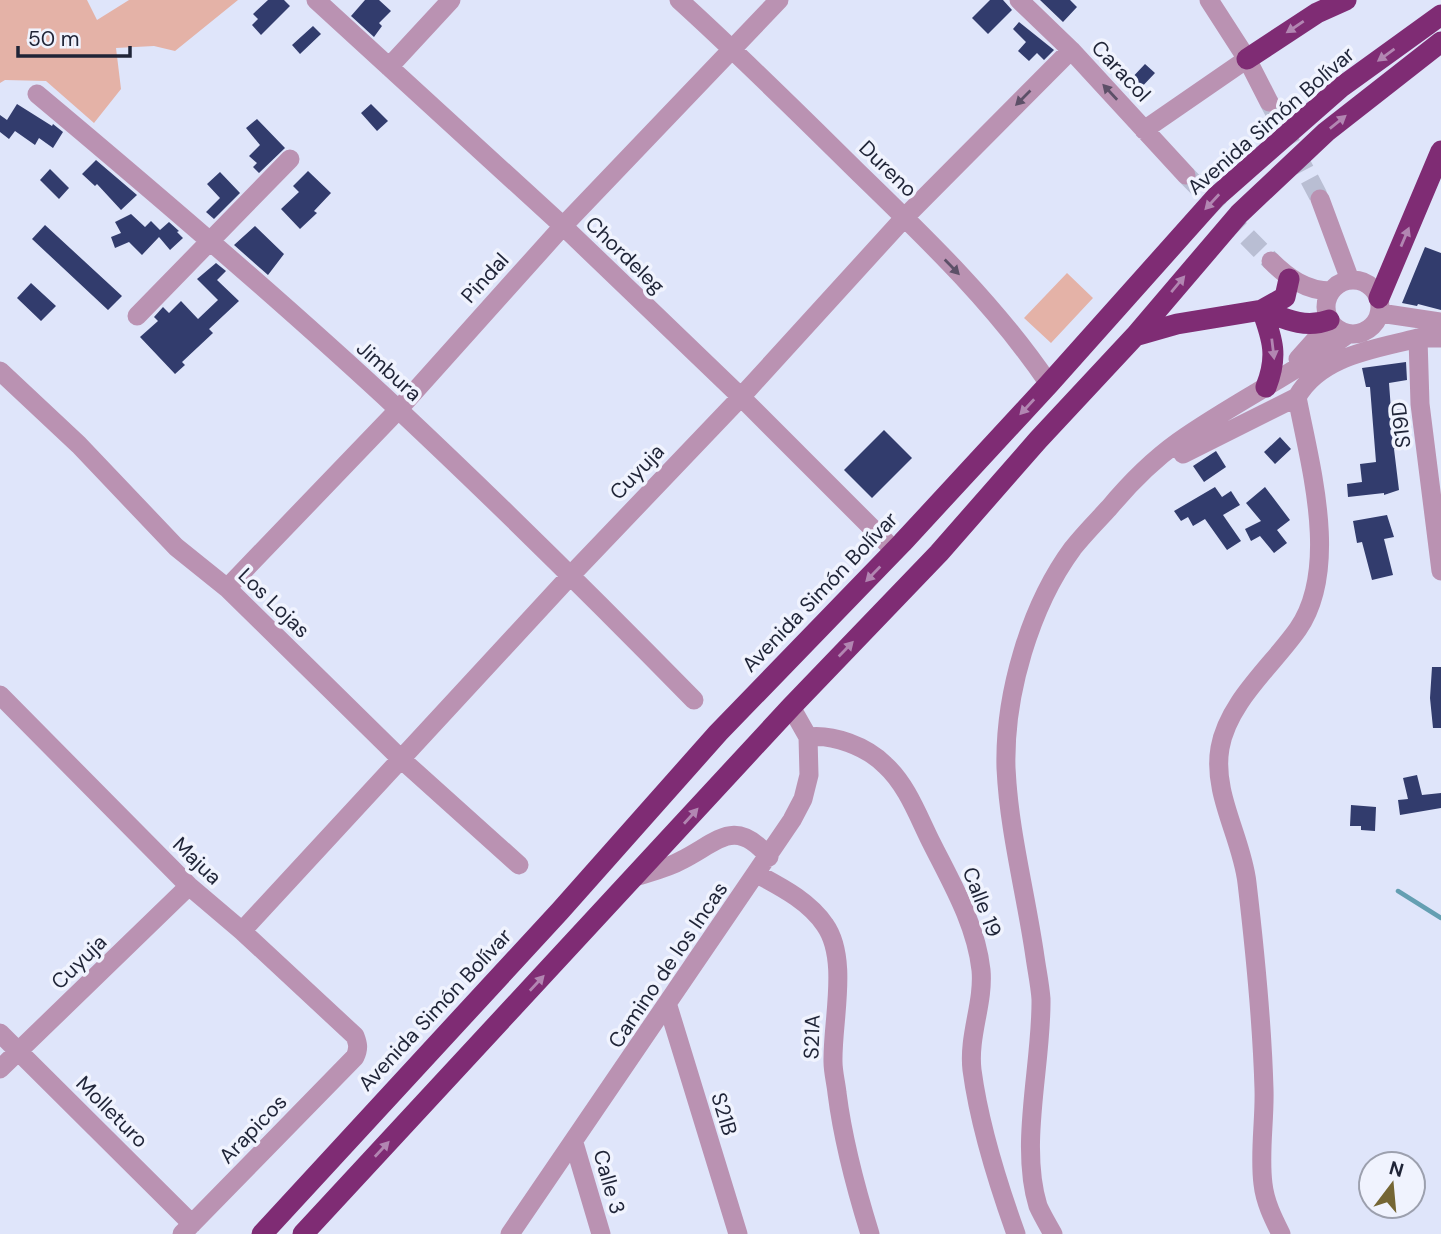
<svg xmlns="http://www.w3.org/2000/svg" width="1441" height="1234" viewBox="0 0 1441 1234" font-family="'DM Sans',sans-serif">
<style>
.green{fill:#e4b2a7}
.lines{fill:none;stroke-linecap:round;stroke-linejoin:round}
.stream{stroke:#649fb2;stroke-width:4.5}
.building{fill:#323c6d}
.minor-tunnel{stroke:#b9bed3;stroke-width:19;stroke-dasharray:19 10;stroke-linecap:butt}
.minor{stroke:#ba92b2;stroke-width:19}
.highway{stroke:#7f2c74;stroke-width:21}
.oneway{fill:#b286b2}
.oneway2{fill:#5d5068}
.labels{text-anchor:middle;stroke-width:7;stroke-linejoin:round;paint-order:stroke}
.street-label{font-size:21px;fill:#1f2437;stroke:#f0f3fe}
</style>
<rect width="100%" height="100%" fill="#dfe5fa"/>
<path class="green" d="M0 0H87L97 20 129 0H238L175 51 154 46 116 48 121 89 94 123 46 81 5 80 0 83Z
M1067 273 1093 298 1051 343 1024 318Z"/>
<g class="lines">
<path class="stream" d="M1398 891 1441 918"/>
</g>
<path class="building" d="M268 0H284L290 6 261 35 252 25 258 19 253 14Z
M365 0H379L391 11 379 23 382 26 374 37 351 16Z
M990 0H1003L1012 10 988 34 972 18Z
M1040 0H1070L1077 7 1063 22Z
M1019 22 1054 50 1044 60 1037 53 1029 61 1018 51 1026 42 1013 29Z
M313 26 321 34 300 54 292 45Z
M1145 64 1155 73 1137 92 1127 83Z
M17 104 52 126 53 124 63 132 53 148 39 138 35 145 15 131 9 139 0 132V115L7 120Z
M371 104 388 121 377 131 361 113Z
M257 119 285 148 259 173 253 167 257 163 249 156 260 145 246 128Z
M96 160 137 195 121 210 97 184 95 186 82 174Z
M50 169 69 188 59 199 40 180Z
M308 171 331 193 314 211 317 213 300 229 281 209 299 192 293 186Z
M220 172 240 193 214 219 206 212 220 198 207 184Z
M131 214 145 227 151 221 160 230 169 222 179 231 177 232 183 238 170 250 159 237 142 255 129 242 115 248 111 237 121 233 115 222Z
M45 225 122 296 108 310 32 239Z
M255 226 284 254 268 275 234 245Z
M1425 247 1441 253V310L1418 304 1417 306 1402 303Z
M216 263 226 271 217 280 239 301 209 329 213 333 182 362 185 365 175 374 140 337 158 321 154 317 163 307 169 313 181 301 198 319 218 300 197 279Z
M31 283 56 306 41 321 17 298Z
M1406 362 1407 380 1389 383 1391 410 1402 409 1406 448 1394 449 1399 490 1384 495V493L1348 497 1347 484 1362 482 1360 464 1376 462 1370 387H1366L1362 368Z
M884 430 912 458 872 498 844 470Z
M1280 437 1291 449 1275 464 1264 452Z
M1216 451 1226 467 1204 482 1193 466Z
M1215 487 1222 497 1231 491 1240 505 1223 515 1241 541 1227 550 1205 519 1193 526 1188 517 1181 521 1174 511Z
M1265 487 1290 520 1277 530 1287 543 1274 553 1260 536 1251 541 1245 529 1261 521 1246 503Z
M1387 515 1394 537 1384 539 1393 575 1372 580 1362 542 1357 543 1353 521Z
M1432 667H1441V728H1433L1430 698Z
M1417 775 1422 795 1441 793V808L1400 815 1398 800 1408 799 1403 778Z
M1351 805 1376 807 1375 831 1361 830V826H1350Z"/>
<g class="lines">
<path class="minor-tunnel" d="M1269 102 1320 199
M1186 175 1271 261"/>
<path class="minor" d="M316 0 563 226 741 397 895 551
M679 0C743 58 803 118 864 178 930 242 997 307 1049 384
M1019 0 1071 50 1186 175
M1209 0 1247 59 1269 102
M389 67 451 0
M37 94C160 197 282 301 400 411 500 505 598 602 694 700
M1144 130 1247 59
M1320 199 1350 280
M1271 261C1287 277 1306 291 1331 291
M1326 307a27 27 0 1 1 54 0a27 27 0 1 1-54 0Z
M1380 313 1441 322
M137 316 290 159
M1441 338H1418L1420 404 1441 571
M1298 359 1331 322
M0 371 79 445 176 547 227 588 401 759 519 865
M1183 454 1297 397
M227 588 398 410 563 226 779 0
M0 695 189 886 242 931 355 1036C358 1044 359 1048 355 1057L182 1234
M808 737C833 734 866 746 885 765 907 785 918 816 931 842 951 882 976 924 981 970 984 1003 968 1036 972 1070 979 1123 998 1184 1016 1234
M757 874C781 887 809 901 825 925 849 959 832 1022 833 1062 833 1072 836 1083 837 1093 843 1141 856 1189 870 1234
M635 877C650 872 668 868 682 860 719 841 735 817 769 857
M242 931 571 575 741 397 905 217 1071 50
M668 1006 738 1234
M0 1033 192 1224
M0 1069 189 886
M574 1143 601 1234
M510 1234 792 820 803 799 809 775 808 737 791 707
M1053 1234C1048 1225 1042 1215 1038 1206 1019 1144 1042 1064 1041 999 1040 985 1037 971 1035 957 1026 894 1009 832 1006 768 1004 695 1030 606 1073 548 1084 534 1097 521 1109 508 1129 484 1153 460 1178 442 1233 403 1294 374 1348 334
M1281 1234C1273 1218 1265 1202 1263 1184 1259 1153 1265 1120 1264 1089 1262 1020 1255 951 1247 883 1242 838 1212 794 1220 748 1228 702 1272 666 1298 629 1340 568 1310 465 1297 397 1321 355 1376 349 1418 338"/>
<path class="highway" d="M1247 59 1317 13 1346 0
M1379 298 1441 151
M1262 310C1273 340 1278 357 1266 387
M1262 310C1285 319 1305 329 1329 320
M1135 336 1177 324 1262 310 1285 297 1289 279
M262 1234 560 911 718 733 902 543 1049 384 1216 197 1340 88 1441 15
M303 1234 791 707 939 553 1038 440 1135 336 1239 214 1326 132 1441 42"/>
</g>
<defs><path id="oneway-solid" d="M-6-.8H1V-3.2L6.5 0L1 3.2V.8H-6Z" transform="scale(1.75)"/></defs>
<g class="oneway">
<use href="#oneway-solid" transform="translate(1295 27) rotate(146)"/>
<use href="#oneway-solid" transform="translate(1386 55) rotate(144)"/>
<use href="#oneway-solid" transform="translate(1338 122) rotate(-39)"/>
<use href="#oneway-solid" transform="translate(1212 202) rotate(133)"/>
<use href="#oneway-solid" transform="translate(1405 237) rotate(-67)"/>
<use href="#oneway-solid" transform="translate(1178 284) rotate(-50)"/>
<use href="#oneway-solid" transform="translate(1273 349) rotate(83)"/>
<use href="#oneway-solid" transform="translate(1027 407) rotate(133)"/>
<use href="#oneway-solid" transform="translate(873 574) rotate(134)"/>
<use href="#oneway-solid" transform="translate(846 649) rotate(-46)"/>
<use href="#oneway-solid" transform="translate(691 816) rotate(-48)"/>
<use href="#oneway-solid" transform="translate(537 983) rotate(-47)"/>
<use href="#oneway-solid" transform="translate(382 1149) rotate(-47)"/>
</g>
<g class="oneway2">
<use href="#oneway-solid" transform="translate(1110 92) rotate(-133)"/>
<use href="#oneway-solid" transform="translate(1023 98) rotate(135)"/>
<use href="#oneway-solid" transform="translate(952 267) rotate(46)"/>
</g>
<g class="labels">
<g class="street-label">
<text transform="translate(1121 71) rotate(47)" y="7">Caracol</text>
<text transform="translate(1271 121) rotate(-41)" y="7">Avenida Simón Bolívar</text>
<text transform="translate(888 169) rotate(44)" y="7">Dureno</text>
<text transform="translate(625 255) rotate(44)" y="7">Chordeleg</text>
<text transform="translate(485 278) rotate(-48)" y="7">Pindal</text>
<text transform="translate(389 371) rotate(42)" y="7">Jimbura</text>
<text transform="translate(1401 425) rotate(-96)" y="7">S19D</text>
<text transform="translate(637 472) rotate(-46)" y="7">Cuyuja</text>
<text transform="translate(820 592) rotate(-46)" y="7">Avenida Simón Bolívar</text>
<text transform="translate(274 603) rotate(44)" y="7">Los Lojas</text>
<text transform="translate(197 861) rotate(44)" y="7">Majua</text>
<text transform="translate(982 902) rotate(69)" y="7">Calle 19</text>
<text transform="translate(79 962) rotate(-44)" y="7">Cuyuja</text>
<text transform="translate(668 965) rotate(-56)" y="7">Camino de los Incas</text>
<text transform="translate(435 1010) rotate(-47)" y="7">Avenida Simón Bolívar</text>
<text transform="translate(812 1037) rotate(-88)" y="7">S21A</text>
<text transform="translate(112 1112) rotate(45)" y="7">Molleturo</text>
<text transform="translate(724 1114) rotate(73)" y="7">S21B</text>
<text transform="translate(253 1129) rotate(-46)" y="7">Arapicos</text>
<text transform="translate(609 1182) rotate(74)" y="7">Calle 3</text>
</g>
</g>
<g transform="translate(1392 1185) rotate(16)"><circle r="33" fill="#f0f3fe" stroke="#9ca0ae" stroke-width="2"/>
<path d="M0-5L12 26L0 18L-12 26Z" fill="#756634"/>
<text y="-10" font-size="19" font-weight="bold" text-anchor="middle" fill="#1f2437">N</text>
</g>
<path d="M18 46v10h112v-10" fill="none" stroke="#1f2437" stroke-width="3.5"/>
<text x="28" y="46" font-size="21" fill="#1f2437" stroke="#f0f3fe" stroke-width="5" paint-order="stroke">50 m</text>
</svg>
